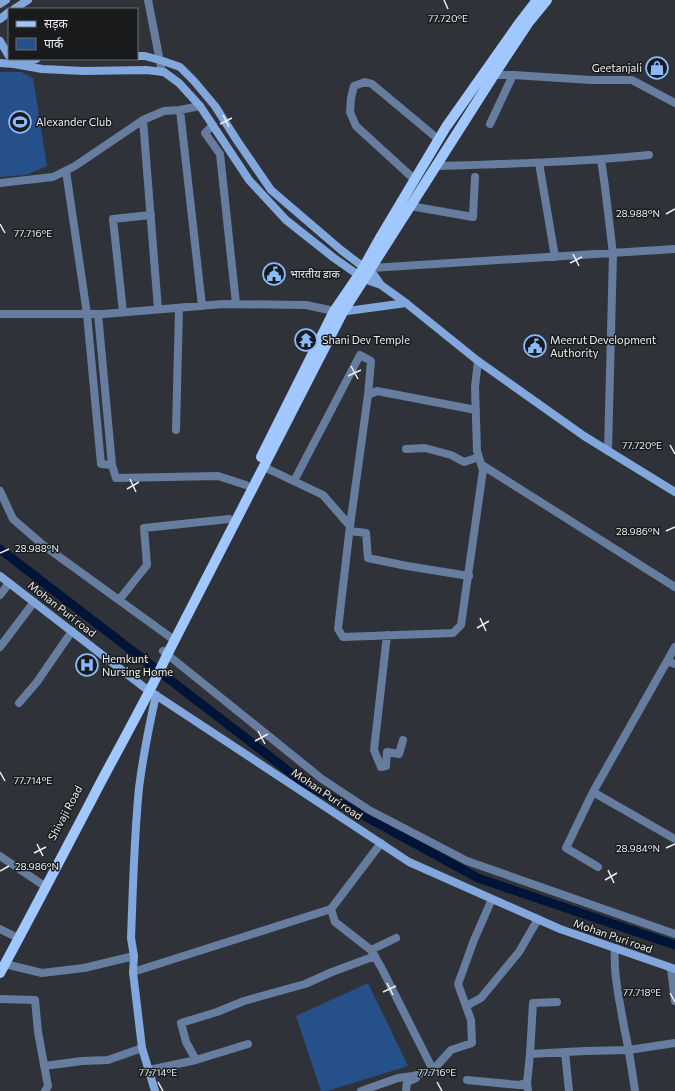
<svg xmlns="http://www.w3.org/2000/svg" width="675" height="1091" viewBox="0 0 675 1091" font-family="Commissioner,'Noto Sans Devanagari',sans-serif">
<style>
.green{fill:#26508a}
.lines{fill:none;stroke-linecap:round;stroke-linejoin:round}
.canal{stroke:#001438;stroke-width:9}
.street{stroke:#667d9f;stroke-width:8}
.secondary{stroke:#81a7dc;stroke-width:8}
.primary{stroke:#a0c7fe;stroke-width:10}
.ticks{fill:none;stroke:#ebeef2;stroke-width:1.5}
.labels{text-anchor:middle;stroke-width:3;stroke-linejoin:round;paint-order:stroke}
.poi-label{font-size:11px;fill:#ebeef2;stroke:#191b1d;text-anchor:start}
.street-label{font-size:11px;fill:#ebeef2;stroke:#191b1d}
.ticks-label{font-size:10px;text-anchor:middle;fill:#ebeef2;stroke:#191b1d;stroke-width:3;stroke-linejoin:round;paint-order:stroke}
</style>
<rect width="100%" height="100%" fill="#2f3339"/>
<path class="green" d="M0 72H21L33 78 47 166 26 175 0 177Z
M368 983 408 1066 327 1091H321L296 1016Z"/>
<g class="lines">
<path class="canal" d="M0 549 304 783 478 878 675 945"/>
<path class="street" d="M148 0 162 72
M494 75H513
M180 110 202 306
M143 120 158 309
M490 124 513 75 591 80H632L675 103
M213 125 205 133 220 154 236 304
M601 159 605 187 613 254 608 451
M539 163 555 257
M436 166C507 164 578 162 649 155
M66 171 87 314 101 464 112 465 98 314
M414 179 356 126 350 112 351 98 354 86 365 82 372 84 438 139
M0 183 53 177 75 166 143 120 164 111 180 110 200 106
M410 206 473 217 475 177
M371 268 675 249
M123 312 113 219 151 215
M0 314H104L223 304 306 305 334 311
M368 395 377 391 476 410
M176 430 179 308
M406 449 425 448 451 455 464 462 479 457
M112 465 116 478 218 476 246 485
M482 465 675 587
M264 467 323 495 350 526 338 629 343 637 453 633 461 625 483 470 477 451 475 387 478 361
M294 481 360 355 371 361 368 395 350 526
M0 491 13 519 43 545 170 637
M350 531 366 533 368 558 407 566 469 576
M0 595 9 583
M119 600 147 565 144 528 229 519
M387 635 374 750 381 767 386 766 387 752 399 754 403 740
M0 647 34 602
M675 647 593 792 675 839
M163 651 322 779 369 810 467 861 675 934
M667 661 675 664
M19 703 37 682 72 631
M593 792 566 848 598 867
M0 856 46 887
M331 909 335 922 371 950 381 967 428 1060 433 1070 429 1072
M0 929 18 938
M615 948C613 974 620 1002 624 1027 629 1049 632 1070 635 1091
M371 950 396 938
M5 964 42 973 84 968 134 956
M671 968 675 1001
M133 972 331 909 381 843
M0 999 35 1000 38 1032 48 1086 45 1091
M466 1006 481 998 519 952 538 919
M565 1052 569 1091
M530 1054 585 1051 629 1050 675 1043
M196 1060 248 1044
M44 1066 82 1061 108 1060 142 1048
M149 1070 196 1060 186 1042 181 1023 217 1012 244 1001 305 984 332 972 375 956
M467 1080 519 1085 527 1083
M361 1091 398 1078 413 1076 433 1070 451 1050 472 1043 471 1020 458 984 474 940 492 899
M406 1091 407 1082 416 1078
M528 1091 527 1083 530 1054 533 1003 557 1002"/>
<path class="secondary" d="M0 4 6 0
M14 9 28 0
M0 19 9 12
M0 41 9 56
M137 56H145L163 61 180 67 194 81 215 106 238 142 271 190 341 250 374 275 381 285
M0 63 14 64 42 69 84 71 146 70 164 72 179 83 200 106 249 180 286 220 334 258 364 279 381 285 406 303 478 361 584 436 675 492
M19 63 36 59
M340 312 406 303
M0 576 145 688 409 862 560 929 675 969
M155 1091 142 1048 133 972 134 956 131 938C133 888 134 838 139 788 143 757 149 726 156 695"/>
<path class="primary" d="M261 457 334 311 362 270 381 236 446 127 520 22 537 0
M0 973C31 916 61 858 91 801 116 752 144 705 167 655L343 312 494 75 529 22 547 0"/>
</g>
<path class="ticks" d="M444 0 448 9M223 115 229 127M220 124 232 118M666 214 675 209M0 224 5 233M573 254 579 266M570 263 582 257M351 366 358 379M348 376 361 370M670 445 675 454M130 479 136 492M127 489 139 482M666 531 675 527M0 553 9 549M480 618 486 631M477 628 489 621M258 731 265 744M255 741 268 734M0 772 5 781M37 844 43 856M666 848 675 844M34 853 46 847M608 870 614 883M0 871 9 866M605 880 617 873M387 983 393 995M383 992 396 986M670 993 675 1002M158 1082 163 1091M437 1082 442 1091"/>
<defs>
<g id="shop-ring" transform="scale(1.15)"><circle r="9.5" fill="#191b1d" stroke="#8bbafc" stroke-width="1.5"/><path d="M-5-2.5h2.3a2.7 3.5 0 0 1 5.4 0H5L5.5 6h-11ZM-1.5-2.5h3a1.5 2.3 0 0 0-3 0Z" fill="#8bbafc"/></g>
<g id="stadium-ring" transform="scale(1.15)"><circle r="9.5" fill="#191b1d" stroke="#8bbafc" stroke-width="1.5"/><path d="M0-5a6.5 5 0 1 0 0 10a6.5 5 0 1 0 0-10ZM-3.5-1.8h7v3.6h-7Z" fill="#8bbafc"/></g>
<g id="civic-ring" transform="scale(1.15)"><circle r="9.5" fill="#191b1d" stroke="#8bbafc" stroke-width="1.5"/><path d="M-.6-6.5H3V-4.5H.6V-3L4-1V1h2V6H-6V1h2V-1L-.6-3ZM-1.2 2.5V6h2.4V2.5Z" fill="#8bbafc"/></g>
<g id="temple-ring" transform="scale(1.15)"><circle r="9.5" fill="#191b1d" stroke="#8bbafc" stroke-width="1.5"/><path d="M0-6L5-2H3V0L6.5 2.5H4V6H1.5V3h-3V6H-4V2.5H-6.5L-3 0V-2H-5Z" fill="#8bbafc"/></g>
<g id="hospital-ring" transform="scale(1.15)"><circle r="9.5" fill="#191b1d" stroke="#8bbafc" stroke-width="1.5"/><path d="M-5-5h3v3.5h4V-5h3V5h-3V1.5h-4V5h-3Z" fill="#8bbafc"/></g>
</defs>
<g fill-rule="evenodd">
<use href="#shop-ring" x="657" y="68"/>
<use href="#stadium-ring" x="20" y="122"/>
<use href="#civic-ring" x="274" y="274"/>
<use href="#temple-ring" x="306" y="340"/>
<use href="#civic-ring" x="535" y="346"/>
<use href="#hospital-ring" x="87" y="665"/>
</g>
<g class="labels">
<g class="poi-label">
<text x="642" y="72" text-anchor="end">Geetanjali</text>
<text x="36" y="126">Alexander Club</text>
<text x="290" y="278">भारतीय डाक</text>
<text x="322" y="344">Shani Dev Temple</text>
<text x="550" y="344">Meerut Development<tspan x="550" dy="13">Authority</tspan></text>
<text x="102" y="663">Hemkunt<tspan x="102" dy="13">Nursing Home</tspan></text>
</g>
<g class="street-label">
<text transform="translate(62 609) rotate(38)" y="4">Mohan Puri road</text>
<text transform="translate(327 794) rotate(34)" y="4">Mohan Puri road</text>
<text transform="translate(65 813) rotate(-62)" y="4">Shivaji Road</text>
<text transform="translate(613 936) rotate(19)" y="4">Mohan Puri road</text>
</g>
</g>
<g class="ticks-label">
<text x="448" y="22">77.720°E</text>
<text x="638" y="217">28.988°N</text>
<text x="33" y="237">77.716°E</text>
<text x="642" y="449">77.720°E</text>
<text x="638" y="535">28.986°N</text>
<text x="37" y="552">28.988°N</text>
<text x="33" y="784">77.714°E</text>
<text x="638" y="852">28.984°N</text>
<text x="37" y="870">28.986°N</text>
<text x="642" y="996">77.718°E</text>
<text x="158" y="1076">77.714°E</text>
<text x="437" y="1076">77.716°E</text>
</g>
<rect x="8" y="8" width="130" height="52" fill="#191b1d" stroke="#6d6f72"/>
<rect x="16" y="21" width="20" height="6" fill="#a0c7fe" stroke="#6d6f72"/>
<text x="44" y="28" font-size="12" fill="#ebeef2">सड़क</text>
<rect x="16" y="38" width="20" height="12" fill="#26508a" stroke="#6d6f72"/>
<text x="44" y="48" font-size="12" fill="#ebeef2">पार्क</text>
</svg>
